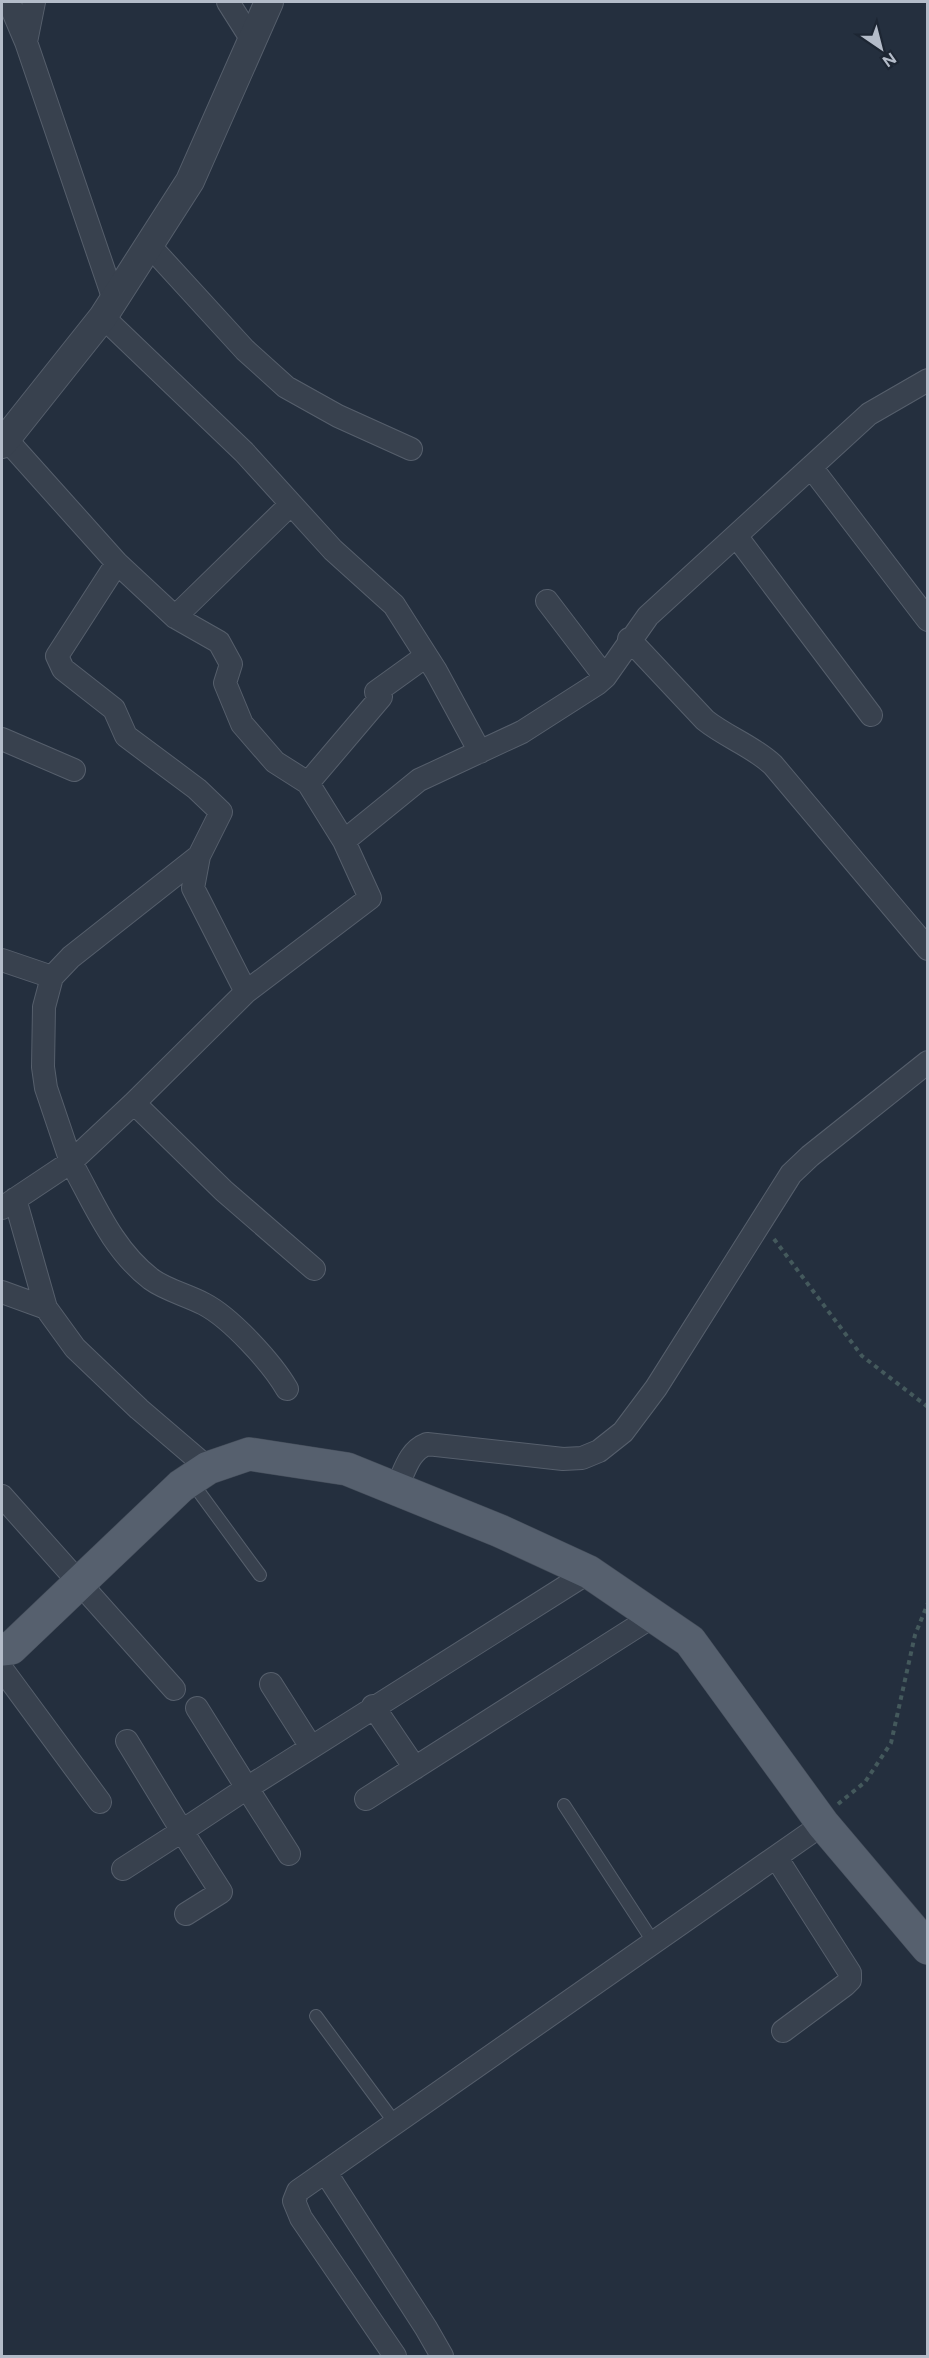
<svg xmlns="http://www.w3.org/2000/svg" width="929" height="2358" viewBox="0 0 929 2358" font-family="Figtree,sans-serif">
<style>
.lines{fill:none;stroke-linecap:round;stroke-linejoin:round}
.service-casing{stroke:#565f6c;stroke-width:14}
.minor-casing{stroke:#565f6c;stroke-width:24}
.tertiary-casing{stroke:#565f6c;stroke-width:30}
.primary-casing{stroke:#414a57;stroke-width:34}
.path{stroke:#44595c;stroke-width:4;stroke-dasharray:4.5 4.5;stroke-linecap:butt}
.service{stroke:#38414e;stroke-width:12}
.minor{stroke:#38414e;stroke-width:22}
.tertiary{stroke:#38414e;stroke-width:28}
.primary{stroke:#56606e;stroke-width:33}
</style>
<rect width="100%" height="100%" fill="#242f3e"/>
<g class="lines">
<g class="service-casing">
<path id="service" d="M191 1481 260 1575
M564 1805 654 1943
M316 2016 395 2123"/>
</g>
<g class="minor-casing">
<path id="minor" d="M9 2 26 42
M34 2 26 42 114 300
M228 2 252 40
M149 245 245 350 286 387 338 416 411 449
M103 317 244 452 333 550 394 605 436 671 480 752
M6 439 117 563 175 617 219 642 231 664 225 683 242 724 275 762 308 783 344 841 370 898 246 992
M811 467 928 620
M737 537 871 715
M117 563 57 656 63 669 114 709 126 736 197 789 221 812 199 856 193 888 246 992 134 1103 224 1191 314 1269
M547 601 605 677
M175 617 291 504
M629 639 705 720C726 737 753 746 773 765L928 949
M376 692 426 656
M2 739 74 770
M308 783 381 697
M344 841 419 780 522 732 597 684 605 677 648 616 869 414 928 380
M2 960 52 977
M134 1103 71 1162C94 1203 112 1249 151 1279 166 1290 187 1295 204 1304 231 1318 272 1363 287 1389
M15 1199 46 1308
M2 1208 71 1162 46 1088 43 1067 44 1007 52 977 71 957 199 856
M2 1292 46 1308 75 1348 139 1409 208 1468
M397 1487C405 1470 409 1451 427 1444L563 1459 582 1458 599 1451 623 1432 656 1388 791 1174 810 1156 928 1062
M2 1496 174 1689
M2 1669 100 1802
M271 1684 311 1747
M373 1706 415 1768
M197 1708 247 1788 589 1572
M127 1741 182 1831 247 1788 289 1854
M366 1799 655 1615
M776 1857 850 1973V1980L845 1985 783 2031
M123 1869 182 1831 221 1892 186 1914
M326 2173 426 2328 442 2356
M395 2356 301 2218 294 2201 298 2191 823 1824"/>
</g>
<g class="tertiary-casing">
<path id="tertiary" d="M2 444 103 317 190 181 269 2"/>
</g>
<g class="primary-casing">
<path id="primary" d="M2 1649 11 1648 181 1486 208 1468 249 1454 347 1469 500 1531 589 1572 690 1641 823 1824 928 1948"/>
</g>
<path class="path" d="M774 1239 862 1356 928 1407
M838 1804 865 1782 891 1743 915 1635 928 1603"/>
<use href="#service" class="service"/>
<use href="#minor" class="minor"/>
<use href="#tertiary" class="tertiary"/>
<use href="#primary" class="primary"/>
</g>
<rect width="929" height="2358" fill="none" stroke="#b4bcc9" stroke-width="6"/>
<g transform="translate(881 48) rotate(145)" stroke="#1d2633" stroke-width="4.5" paint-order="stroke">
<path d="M0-4.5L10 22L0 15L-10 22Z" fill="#b4bcc9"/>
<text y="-9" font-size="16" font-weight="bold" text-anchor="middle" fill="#b4bcc9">N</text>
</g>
</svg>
